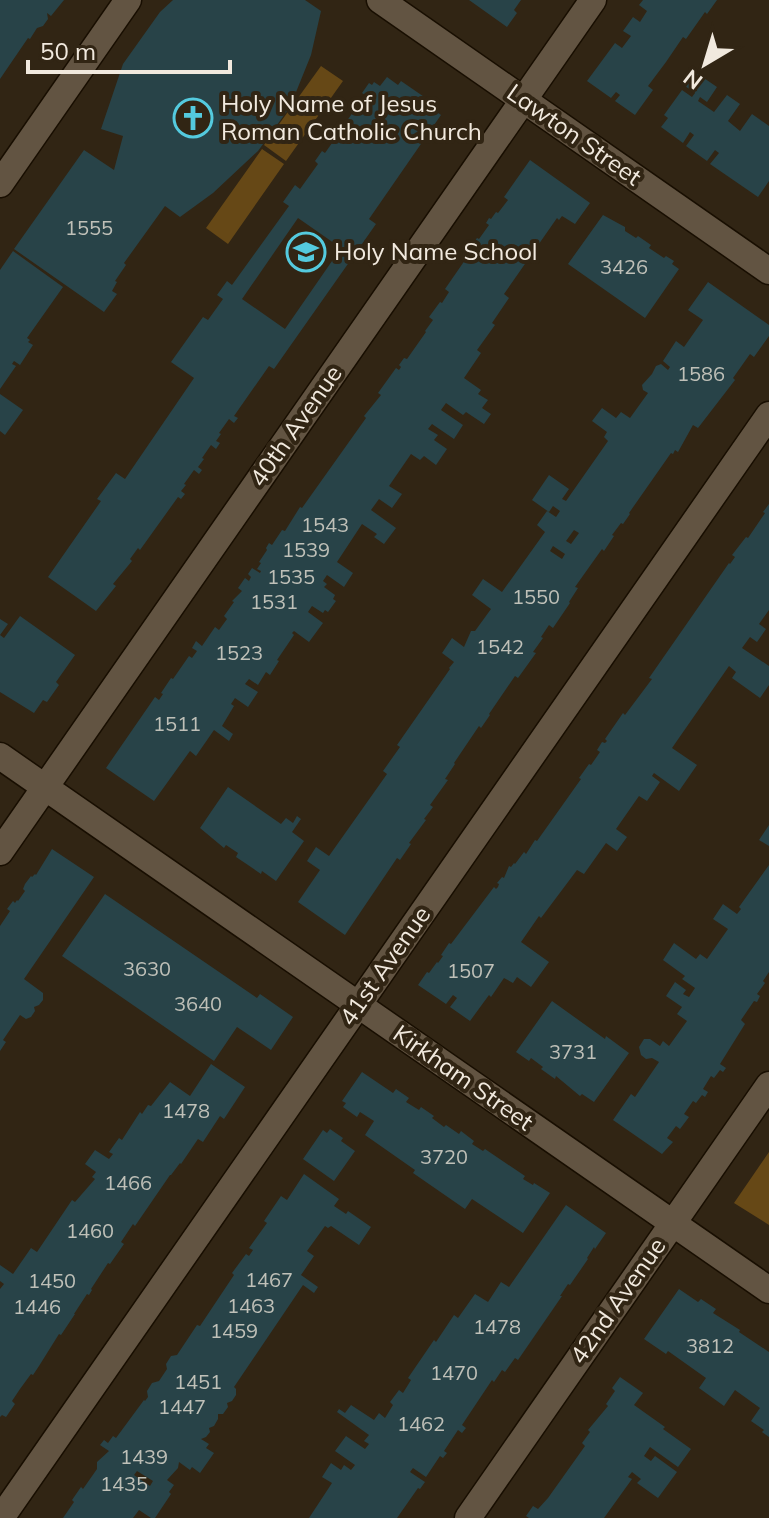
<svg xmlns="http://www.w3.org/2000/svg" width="769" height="1518" viewBox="0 0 769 1518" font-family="Mulish,sans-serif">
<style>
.green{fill:#664816}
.building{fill:#284348;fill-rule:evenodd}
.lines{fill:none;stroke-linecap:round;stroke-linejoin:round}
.minor-casing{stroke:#180e01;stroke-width:29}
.minor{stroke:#625442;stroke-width:26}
.labels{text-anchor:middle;stroke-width:8;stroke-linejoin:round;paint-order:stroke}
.number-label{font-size:20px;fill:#bfc0b8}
.poi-label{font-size:24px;fill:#f1e9de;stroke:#312514;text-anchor:start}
.street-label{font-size:24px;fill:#f1e9de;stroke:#312514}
</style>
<rect width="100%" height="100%" fill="#312514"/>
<path class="green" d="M321 66 343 81 286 161 264 145Z
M262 149 284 164 228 244 206 228Z
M769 1152V1225L734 1203Z"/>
<path class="building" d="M0 0H64L51 16 47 13 48 19 43 26 37 28 30 39 28 38 0 79Z
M173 0H305L321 11 311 55 290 107 258 151 213 193 180 217 165 206 124 263 126 265 115 281 117 282 112 291 117 294 104 312 14 249 84 150 114 170 123 136 101 129 123 64 160 12Z
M469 0H521L514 10 517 13 507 27Z
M643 0H717L707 14 705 12 686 39 683 37 666 62 648 86 653 90 635 115 615 101 620 95 616 92 611 98 587 81 615 43 622 48 631 36 623 31 633 17 640 22 647 11 639 5Z
M695 72 717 87 707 102 700 97 698 101 714 112 727 95 740 104 728 121 740 131 752 114 769 126V181L758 197 710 164 719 153 715 150 707 161 686 146 694 135 690 132 683 143 661 127 668 118 664 115 682 90 692 97 695 93 685 86Z
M387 77 398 85 401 81 433 103 430 107 441 115 369 219 376 224 274 369 269 366 234 416 238 418 234 423 229 419 219 433 221 434 216 441 220 443 216 449 211 445 202 458 204 459 198 467 202 470 199 474 194 470 184 484 186 485 181 491 185 494 181 499 178 497 140 550 138 548 130 559 132 561 113 584 116 586 96 611 48 577 101 501 97 499 116 473 125 479 194 378 171 362 203 317 208 320 223 299 217 295 227 281 232 285 289 206 283 202 295 185 300 189 318 164 315 161 322 151 325 153 337 136 332 133 339 122 344 125 365 95 362 93 369 83 372 85 374 82 380 86ZM298 218 341 248 285 329 242 299Z
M530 160 590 203 575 224 562 216 559 220 557 218 504 294 509 298 492 323 495 325 477 350 481 353 464 378 481 390 478 394 488 400 482 408 491 414 484 424 466 412 463 415 446 403 441 410 463 425 454 439 432 424 428 429 438 435 434 440 447 449 436 465 424 456 420 460 411 454 389 486 402 494 392 508 379 499 371 510 396 528 384 544 374 537 377 534 362 524 337 562 353 573 344 587 327 575 323 581 327 584 324 587 335 595 333 599 336 601 328 612 325 610 323 613 312 606 308 612 323 623 309 642 294 631 292 633 294 635 277 660 279 661 270 675 266 672 258 685 249 679 245 684 258 692 248 707 235 698 231 704 234 706 222 726 233 734 229 741 214 730 196 756 190 751 154 801 106 768 155 697 159 700 163 694 161 693 171 678 173 679 189 656 192 658 197 651 192 648 196 641 202 646 215 627 219 630 227 619 224 616 234 602 232 601 242 591 238 588 245 578 249 581 251 577 248 574 252 568 260 573 261 571 257 569 261 563 259 562 267 550 266 548 269 543 272 545 282 530 285 531 300 507 302 508 366 418 364 416 381 395 378 393 396 368 399 370 401 367 399 365 404 358 407 359 426 332 425 331 433 320 429 317 440 302 442 303 449 292 445 289 472 250 469 248 477 238 479 239 489 225 486 223 489 218 491 219 496 212 498 213 508 200 504 197Z
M603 215 625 227V231L636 238 638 236 651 245 649 248 664 258 666 256 674 261 672 264 679 269 645 318 568 264Z
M13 251 63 287 27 338 30 340 28 342 33 345 20 365 14 361 12 364 16 366 0 389V270Z
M708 282 769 325V336L754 357 750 354 733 378 735 380 698 428 693 425 678 452 675 450 673 454 671 453 629 513 630 514 623 524 621 523 612 535 614 536 604 551 602 549 575 587 578 588 569 602 570 603 553 628 549 625 541 637 543 638 533 652 536 653 518 678 515 676 489 714 490 715 481 728 479 726 454 763 455 764 445 779 448 780 430 805 433 807 424 819 426 820 409 843 411 844 400 860 397 858 345 935 298 902 320 870 307 861 316 847 329 856 387 774 383 771 400 747 397 745 450 669 449 668 454 662 442 653 452 638 464 647 471 631H475L491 609 472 595 483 579 502 592 545 532 537 525 547 511 556 517 560 511 553 506 549 512 532 500 549 475 569 489 562 499 566 501 608 441 604 437 607 432 592 421 602 408 616 418 621 412 630 418 648 393 643 390 642 385 652 374 656 366 661 364 668 370 670 367 663 361 676 341 684 347 703 320 688 310ZM574 530 579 533 571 544 566 541ZM553 546 565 554 562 559 550 551Z
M0 394 23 410 5 435 0 431Z
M769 504V610L759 624 766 629 757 642 750 637 742 648 769 666V685L760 698 732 678 736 672 729 666 672 748 697 765 679 791 654 773 652 776 660 782 647 801 639 796 616 829 627 837 617 851 606 843 584 874 577 870 541 918 539 916 521 942 549 962 531 987 517 977 513 983 504 978 491 997 489 995 470 1021 450 1007 457 998 453 995 446 1004 418 985 427 972 429 973 437 962 438 963 443 956 441 955 449 943 451 944 494 887 496 889 498 887 499 884 497 883 502 877 504 878 509 866 511 867 514 863 515 864 524 852 526 854 535 840 537 841 581 779 579 778 589 764 591 765 600 752 597 750 602 742 605 743 607 741 605 739 623 713 625 715 652 679 649 678 729 563 730 564 735 557 732 555 746 537 748 538 765 513 763 512Z
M20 616 75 655 56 682 59 685 47 702 43 700 34 713 0 692V635L4 638Z
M0 619 8 624 0 635Z
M228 787 281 824 286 818 293 823 297 816 301 819 292 832 304 841 276 881 262 871 261 874 248 865 236 857 238 853 226 845 224 848 200 828Z
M769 825V846L759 840Z
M52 849 94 877 24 979 43 993V1000L39 1005 34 1007 35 1011 31 1017 26 1019 20 1015 3 1040 6 1042 0 1051V926L10 911 7 909 13 901 15 903 17 900 18 901 25 891 23 889 25 884 31 876 32 877 35 874 36 875Z
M769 865V972L763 981 765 983 757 994 760 996 757 1002 754 1001 741 1020 745 1024 720 1064 726 1068 723 1072 720 1070 714 1078 711 1076 703 1089 708 1092 705 1097 702 1095 696 1103 693 1101 684 1114 689 1117 680 1129 676 1126 667 1138 673 1142 662 1154 613 1120 631 1094 635 1097 659 1062 652 1058 646 1059 641 1055 639 1047 644 1039H650L660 1046 663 1041 669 1046 687 1021 677 1014 682 1007 666 996 675 982 686 990 683 994 689 997 695 988 682 979 685 976 663 960 674 943 696 959 700 954 707 959 728 929 713 919 723 904 737 914 741 909 739 907Z
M105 894 257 998 260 994 293 1017 271 1050 237 1027 214 1061 62 956Z
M552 1001 605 1039 606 1036 629 1053 594 1102 582 1094 580 1096 556 1076 555 1079 541 1069 543 1067 531 1058 529 1061 516 1052Z
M211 1064 245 1087 224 1119 220 1116 203 1142 198 1139 181 1164 180 1163 171 1175H170L135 1226 133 1224 121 1242 124 1244 110 1264 108 1263 91 1289 92 1290 89 1295 87 1294 74 1314H75L61 1335 59 1334 39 1366 33 1375 31 1374 20 1389 12 1401 15 1404 6 1417 2 1415 0 1417V1289L4 1284 0 1281V1265L13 1274 31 1248 37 1252 72 1200 75 1202 95 1179 92 1177 96 1172 85 1164 95 1150 109 1159 113 1154 109 1152 119 1138 122 1140 140 1112 142 1114 148 1105 151 1106 170 1082 190 1096Z
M362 1072 393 1093 396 1089 409 1098 406 1102 419 1110 421 1107 434 1116 432 1118 444 1127 446 1125 459 1134 461 1131 474 1141 472 1144 483 1151 485 1149 525 1176 523 1179 533 1185 534 1183 550 1193 523 1233 472 1199 465 1209 413 1173 415 1170 365 1135 374 1121 360 1112 357 1117 343 1107 346 1103 342 1101Z
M330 1129 343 1138 341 1141 355 1151 334 1181 303 1159 323 1130 327 1133Z
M304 1174 339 1199 334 1206 346 1214 348 1211 371 1227 359 1245 331 1226 328 1228 325 1226 307 1251 314 1256 301 1275 318 1287 314 1293 303 1285 234 1387 236 1389V1395L232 1401 227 1403 228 1407 223 1414H218V1419L214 1426 209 1428 210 1432 206 1437 201 1439 209 1444 206 1448 214 1453 200 1473 192 1467 190 1470 179 1462 178 1468 167 1480 174 1485 169 1492 171 1494 155 1518H151L139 1510 133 1518H63L74 1502 72 1500 81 1487 83 1489 97 1469V1462L109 1451 100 1445 104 1440 108 1443 113 1436 116 1438 144 1400 145 1401 148 1397 147 1391 152 1383 159 1381 167 1369 166 1364 171 1356 177 1355 197 1325 200 1326 234 1275 232 1273 246 1254 249 1256 253 1250 249 1248 267 1223 264 1221 281 1196 287 1200ZM137 1471 153 1481 150 1486 134 1475Z
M566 1205 606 1233 595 1249 594 1247 587 1258 588 1259 570 1285 568 1284 560 1296H562L518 1360 515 1358 505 1372 502 1370 494 1382 492 1380 462 1425 466 1428 462 1433 458 1430 444 1451 447 1453 443 1458 440 1456 426 1477 413 1468 410 1472 425 1482 420 1489 418 1488 397 1518H309L332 1483 322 1477 331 1463 341 1470 344 1465 351 1470 355 1465 335 1451 346 1436 365 1449 369 1444 364 1441 369 1435 337 1412 339 1409 345 1413 351 1405 374 1420 379 1413 385 1418 393 1405 390 1402 399 1390 403 1393 411 1380 408 1378 434 1340 436 1342 454 1315 458 1318 475 1294 488 1302 501 1282 509 1287Z
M679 1289 698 1302 701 1299 716 1309 713 1313 740 1330 739 1332 769 1352V1437L762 1432 764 1430 751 1421 760 1408 735 1390 724 1406 699 1388 706 1378 668 1351 666 1354 644 1339Z
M620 1377 643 1393 634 1405 665 1427 663 1429 691 1449 678 1467 650 1447 644 1456 651 1461 655 1456 677 1472 658 1498 637 1483 641 1479 632 1472 628 1477 632 1479 604 1518H529L526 1516 533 1506 538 1509 548 1498 585 1446 582 1443 590 1432 588 1430 608 1406 606 1404 615 1391 612 1388Z"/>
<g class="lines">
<g class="minor-casing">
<path id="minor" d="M380 0 769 271
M0 184 128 0
M0 756 769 1290
M0 852 593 0
M1 1518 769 415
M468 1518 769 1085"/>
</g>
<use href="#minor" class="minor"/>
</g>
<defs>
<g id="church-ring" transform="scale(2)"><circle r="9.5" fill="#312514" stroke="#54cade" stroke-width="1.5"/><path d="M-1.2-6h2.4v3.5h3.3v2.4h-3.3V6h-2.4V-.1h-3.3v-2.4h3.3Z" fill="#54cade"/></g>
<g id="school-ring" transform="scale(2)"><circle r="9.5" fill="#312514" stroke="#54cade" stroke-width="1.5"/><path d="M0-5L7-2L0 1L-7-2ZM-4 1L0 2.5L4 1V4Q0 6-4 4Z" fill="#54cade"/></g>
</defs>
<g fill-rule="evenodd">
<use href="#church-ring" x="193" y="118"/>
<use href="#school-ring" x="306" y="252"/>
</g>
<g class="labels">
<g class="number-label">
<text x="89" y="235">1555</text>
<text x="624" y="274">3426</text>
<text x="701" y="381">1586</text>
<text x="325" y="532">1543</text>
<text x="306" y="557">1539</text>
<text x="291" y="584">1535</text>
<text x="536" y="604">1550</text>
<text x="274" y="609">1531</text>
<text x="500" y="654">1542</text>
<text x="239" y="660">1523</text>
<text x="177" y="731">1511</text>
<text x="147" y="976">3630</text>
<text x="471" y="978">1507</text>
<text x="198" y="1011">3640</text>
<text x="573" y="1059">3731</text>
<text x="186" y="1118">1478</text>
<text x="444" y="1164">3720</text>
<text x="128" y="1190">1466</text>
<text x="90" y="1238">1460</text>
<text x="269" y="1287">1467</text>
<text x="52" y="1288">1450</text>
<text x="251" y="1313">1463</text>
<text x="37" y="1314">1446</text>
<text x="497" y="1334">1478</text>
<text x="234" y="1338">1459</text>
<text x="710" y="1353">3812</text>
<text x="454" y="1380">1470</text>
<text x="198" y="1389">1451</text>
<text x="182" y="1414">1447</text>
<text x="421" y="1431">1462</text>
<text x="144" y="1464">1439</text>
<text x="124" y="1491">1435</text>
</g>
<g class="poi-label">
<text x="221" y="112">Holy Name of Jesus<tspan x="221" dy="28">Roman Catholic Church</tspan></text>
<text x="334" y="260">Holy Name School</text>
</g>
<g class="street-label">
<text transform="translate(574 135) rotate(35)" y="8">Lawton Street</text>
<text transform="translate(296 426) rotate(-55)" y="8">40th Avenue</text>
<text transform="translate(385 966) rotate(-55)" y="8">41st Avenue</text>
<text transform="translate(463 1078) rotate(35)" y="8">Kirkham Street</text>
<text transform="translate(618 1301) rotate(-55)" y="8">42nd Avenue</text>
</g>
</g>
<g transform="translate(705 64) rotate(218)" stroke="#312514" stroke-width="6" paint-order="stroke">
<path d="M0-6L14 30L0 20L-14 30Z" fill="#f1e9de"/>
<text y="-12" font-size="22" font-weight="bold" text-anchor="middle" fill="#f1e9de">N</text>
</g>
<path d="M28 60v12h202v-12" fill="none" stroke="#f1e9de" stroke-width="4"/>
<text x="40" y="60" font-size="24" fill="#f1e9de" stroke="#312514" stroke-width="6" paint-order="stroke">50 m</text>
</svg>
